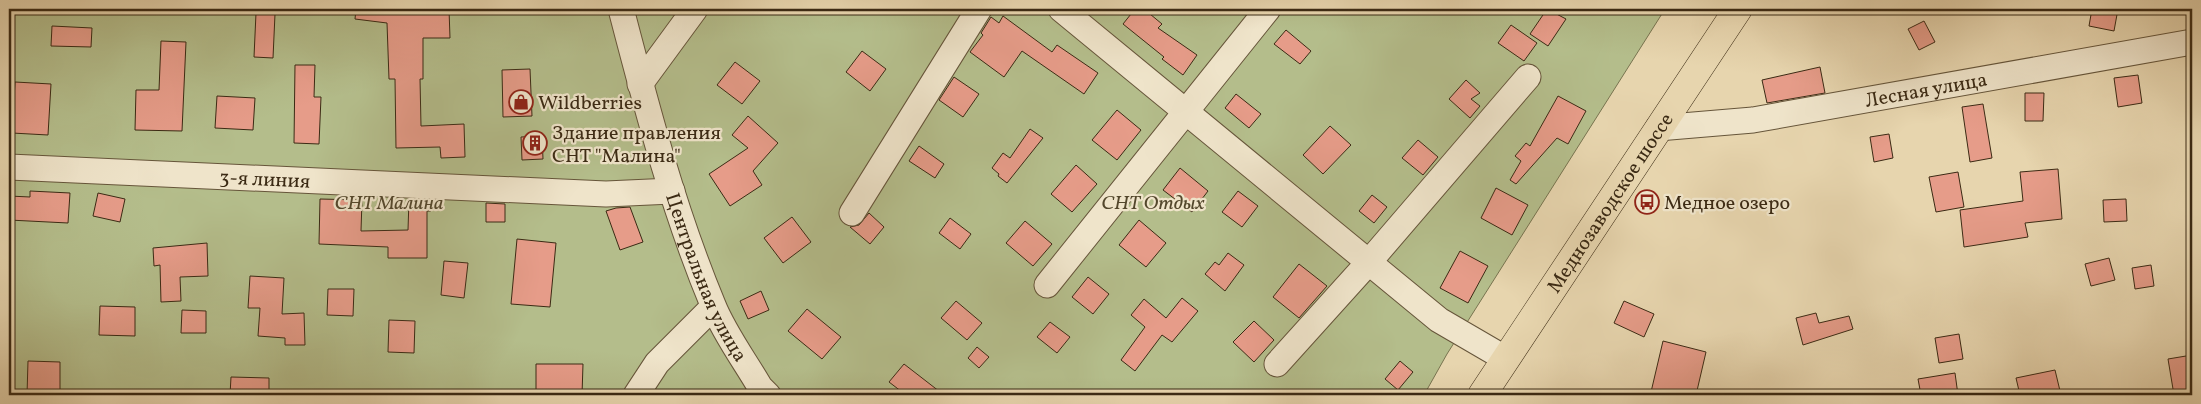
<svg xmlns="http://www.w3.org/2000/svg" width="2201" height="404" viewBox="0 0 2201 404" font-family="Vollkorn,serif">
<style>
.green{fill:#b4bd8b;stroke:#787450}
.building{fill:#e69c89;stroke:#3b2a14}
.lines{fill:none;stroke-linecap:round;stroke-linejoin:round}
.minor-casing{stroke:#66553a;stroke-width:27}
.major-casing{stroke:#3b2a14;stroke-width:29}
.minor{stroke:#efe4ca;stroke-width:25}
.major{stroke:#e7d5ae;stroke-width:28}
.labels{text-anchor:middle;stroke-width:4.5;stroke-linejoin:round;paint-order:stroke}
.street-label{font-size:20px;fill:#3b2a14;stroke:#efe4ca}
.poi-label{font-size:20px;fill:#3b2a14;stroke:#efe4ca;text-anchor:start}
.park-label{font-size:20px;font-style:italic;fill:#53472c;stroke:#efe4ca}
</style>
<rect width="100%" height="100%" fill="#e7d5ae"/>
<filter id="stains"><feTurbulence type="fractalNoise" baseFrequency=".004" numOctaves="4"/><feColorMatrix values="0 0 0 0 .2 0 0 0 0 .09 0 0 0 0 .02 0 0 0 .5 -.17"/></filter>
<radialGradient id="worn" r=".72"><stop offset=".6" stop-color="#630" stop-opacity="0"/><stop offset="1" stop-color="#630" stop-opacity=".3"/></radialGradient>
<path class="green" d="M9 9H1665L1447 354 1424 395H9Z"/>
<path class="building" d="M356 9H449L450 38H423V79H420L421 126 464 124 465 157 441 158 440 147 396 148 395 79H389L387 23 355 19Z
M1135 9H1144L1162 24 1158 28 1197 55 1183 75 1162 59 1164 57 1123 24Z
M1547 9 1566 19 1548 46 1530 34Z
M2092 9H2118L2114 31 2089 26Z
M256 13 275 14 273 58 254 57Z
M1003 16 1052 52 1057 45 1098 73 1084 94 1022 51 1004 77 970 52 983 35 981 33 991 17 999 23Z
M1924 21 1935 42 1919 50 1908 29Z
M1511 25 1537 43 1524 61 1498 43Z
M52 26 92 28 91 47 51 46Z
M1286 30 1311 51 1300 64 1274 44Z
M161 41 186 42 182 131 135 130 136 90H159Z
M862 51 886 69 870 91 846 72Z
M735 62 760 81 742 104 717 85Z
M295 65H315L314 97H321L319 144 294 143Z
M1820 67 1825 93 1767 103 1762 80Z
M530 69 532 116 503 117 502 70Z
M2138 75 2142 103 2118 107 2114 78Z
M954 77 979 94 963 117 939 100Z
M1466 80 1480 93 1471 99 1480 106 1470 118 1449 99Z
M15 82 51 84 48 135 12 133Z
M2025 93H2044L2043 121H2025Z
M1236 94 1261 114 1249 128 1225 108Z
M217 96 255 98 253 130 215 128Z
M1558 96 1586 111 1568 144 1557 138 1516 184 1510 180 1521 161 1515 156 1526 143 1530 146Z
M1983 104 1992 158 1970 162 1962 107Z
M1117 110 1141 130 1117 160 1092 140Z
M748 116 778 143 753 171 762 185 730 206 709 174 748 148 732 135Z
M1330 126 1351 145 1323 174 1303 155Z
M1030 129 1043 138 1007 183 998 176 999 174 992 168 1003 153 1010 158Z
M1889 134 1893 158 1874 162 1870 137Z
M542 136 543 159 522 160 521 137Z
M1418 140 1438 157 1423 175 1402 158Z
M919 146 944 164 935 178 909 161Z
M1076 165 1097 184 1072 212 1051 194Z
M1180 168 1208 191 1192 212 1163 190Z
M2058 169 2062 219 2025 223 2028 237 1964 247 1960 210 2023 201 2020 172Z
M1958 172 1964 207 1936 212 1929 177Z
M1496 188 1528 205 1512 235 1481 218Z
M30 191 70 193 68 223 9 220V196L30 197Z
M1238 191 1258 206 1242 227 1222 212Z
M98 193 125 199 120 222 93 216Z
M1372 195 1387 207 1374 223 1359 211Z
M320 199 362 200 361 231 408 230 409 199 431 200V211H427V258H388V247L319 244Z
M2126 199 2127 221 2104 222 2103 200Z
M486 203 505 204V222H486Z
M630 207 643 242 620 250 606 211 616 208Z
M869 213 884 227 870 244 850 227 859 225Z
M792 217 811 242 783 263 764 238Z
M950 218 971 234 960 249 939 233Z
M1139 220 1166 243 1146 267 1119 245Z
M1025 221 1052 244 1033 266 1006 243Z
M517 239 556 243 550 307 511 304Z
M207 243 208 276 180 277 181 301 161 302 160 265 154 266 153 248Z
M1460 251 1488 266 1468 303 1440 288Z
M1228 253 1244 265 1225 291 1205 274 1215 262 1219 265Z
M2109 258 2115 280 2091 286 2085 264Z
M444 261 468 263 464 298 441 295Z
M1299 264 1327 286 1299 318 1273 297Z
M2151 265 2154 286 2135 289 2132 268Z
M250 276 284 278 282 314 304 313 305 345H285V338L258 336 260 308H248Z
M1088 277 1109 294 1093 314 1072 297Z
M328 289H354L353 316 327 315Z
M761 291 769 310 748 319 740 301Z
M1182 298 1198 311 1172 342 1162 335 1135 371 1121 360 1145 327 1131 315 1144 299 1166 318Z
M956 301 982 323 967 340 941 318Z
M1624 301 1654 314 1644 337 1614 323Z
M100 306 135 307V336L99 335Z
M807 309 841 337 822 359 788 331Z
M182 310 206 311V333H181Z
M1816 313 1819 323 1849 316 1853 329 1803 345 1796 318Z
M389 320 415 321 414 353 388 352Z
M1254 321 1274 340 1254 362 1233 342Z
M1050 322 1070 337 1057 353 1037 337Z
M1959 334 1963 359 1939 363 1935 338Z
M1663 341 1706 352 1696 395H1664L1651 392Z
M977 347 989 357 979 368 968 358Z
M2192 355V395H2174L2168 359Z
M28 361 60 362V395H27Z
M1400 361 1413 372 1398 390 1385 379Z
M536 364H583L582 395H536Z
M904 364 944 395H906L889 382Z
M2055 370 2061 395H2020L2016 378Z
M1955 373 1958 395H1921L1918 379Z
M231 377 269 378V395H230Z"/>
<g class="lines">
<g class="minor-casing">
<g id="minor">
<path id="s1" d="M621 9C647 109 673 209 713 305 724 333 745 361 760 387L768 395"/>
<path d="M1061 9 1439 320 1506 359"/>
<path d="M640 84 695 9"/>
<path id="s2" d="M1658 128 1753 120 2192 42"/>
<path id="s3" d="M9 167 606 194 672 191"/>
<path d="M852 213 979 9"/>
<path d="M1047 285 1268 9"/>
<path d="M1277 364 1369 262 1528 77"/>
<path d="M636 395 657 363 713 307"/>
</g>
</g>
<g class="major-casing">
<g id="major">
<path id="s4" d="M1482 395 1738 9"/>
</g>
</g>
<use href="#minor" class="minor"/>
<use href="#major" class="major"/>
</g>
<defs>
<g id="shop-ring" transform="scale(1.25)"><circle r="9.5" fill="#efe4ca" stroke="#8f2418" stroke-width="1.5"/><path d="M-5-2.5h2.3a2.7 3.5 0 0 1 5.4 0H5L5.5 6h-11ZM-1.5-2.5h3a1.5 2.3 0 0 0-3 0Z" fill="#8f2418"/></g>
<g id="building-ring" transform="scale(1.25)"><circle r="9.5" fill="#efe4ca" stroke="#8f2418" stroke-width="1.5"/><path d="M-4-6H4V6H1V3H-1V6H-4ZM-2.5-4.3h1.7v1.8h-1.7ZM.8-4.3h1.7v1.8H.8ZM-2.5-1h1.7V.8h-1.7ZM.8-1h1.7V.8H.8Z" fill="#8f2418"/></g>
<g id="bus-ring" transform="scale(1.25)"><circle r="9.5" fill="#efe4ca" stroke="#8f2418" stroke-width="1.5"/><path d="M-5-6H5V4H4V6H2V4H-2V6H-4V4H-5ZM-3.5-4V0h7V-4ZM-3.5 1.2v1.5H-2V1.2ZM2 1.2v1.5H3.5V1.2Z" fill="#8f2418"/></g>
</defs>
<g fill-rule="evenodd">
<use href="#shop-ring" x="521" y="102"/>
<use href="#building-ring" x="535" y="143"/>
<use href="#bus-ring" x="1647" y="202"/>
</g>
<g class="labels">
<g class="street-label">
<text dy="7" stroke="none"><textPath href="#s2" startOffset="271">Лесная улица</textPath></text>
<text dy="7" stroke="none"><textPath href="#s3" startOffset="256">3-я линия</textPath></text>
<text dy="7" stroke="none"><textPath href="#s4" startOffset="231">Меднозаводское шоссе</textPath></text>
<text dy="7" stroke="none"><textPath href="#s1" startOffset="282">Центральная улица</textPath></text>
</g>
<g class="poi-label">
<text x="538" y="109">Wildberries</text>
<text x="552" y="139">Здание правления<tspan x="552" dy="23">СНТ "Малина"</tspan></text>
<text x="1664" y="209">Медное озеро</text>
</g>
<g class="park-label">
<text x="389" y="209">СНТ Малина</text>
<text x="1153" y="209">СНТ Отдых</text>
</g>
</g>
<rect width="2201" height="404" fill="none" stroke="#e7d5ae" stroke-width="30"/>
<rect x="10" y="10" width="2181" height="384" fill="none" stroke="#3b2a14" stroke-width="2.5"/>
<rect x="15" y="15" width="2171" height="374" fill="none" stroke="#3b2a14"/>
<rect width="100%" height="100%" filter="url(#stains)"/>
<rect width="100%" height="100%" fill="url(#worn)"/>
</svg>
